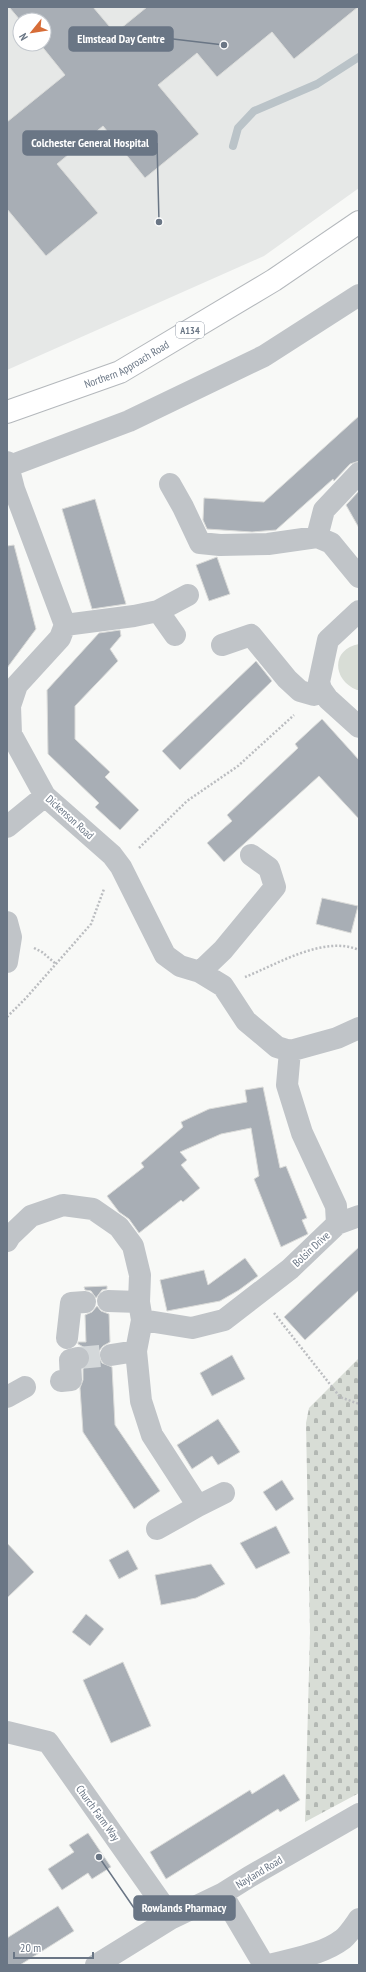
<svg xmlns="http://www.w3.org/2000/svg" width="366" height="1972" viewBox="0 0 366 1972" font-family="'PT Sans Narrow',sans-serif">
<style>
.built{fill:#e6e8e7;fill-rule:evenodd}
.grass{fill:#d8ddd6}
.cemetery{fill:url(#cemetery-stones)}
.lines{fill:none;stroke-linecap:round;stroke-linejoin:round}
.stream{stroke:#bac3c8;stroke-width:8}
.building{fill:#a8aeb5;stroke:#dadbd9}
.minor-tunnel{stroke:#d4d8da;stroke-width:22;stroke-dasharray:22 11;stroke-linecap:butt}
.major-casing{stroke:#b4b8bc;stroke-width:24}
.path{stroke:#bbbdc0;stroke-width:2.5;stroke-dasharray:2 2;stroke-linecap:butt}
.minor{stroke:#c0c4c8;stroke-width:22}
.major{stroke:#fff;stroke-width:22}
.labels{text-anchor:middle;stroke-width:4;stroke-linejoin:round;paint-order:stroke}
.shield{fill:#fff;stroke:#979faa;stroke-width:1}
.shield-label{font-size:10px;font-weight:bold;fill:#6a7685}
.street-label{font-size:11px;fill:#6a7685;stroke:#fff}
.leader{fill:none;stroke:#6a7685;stroke-width:1.5}
.callout-dot{fill:#6a7685;stroke:#fff;stroke-width:1.5}
.callout{fill:#6a7685;stroke:#6a7685;stroke-width:1.5}
.callout-label{font-size:12px;text-anchor:middle;font-weight:bold;fill:#fff}
</style>
<defs>
<pattern id="cemetery-stones" width="16" height="16" patternUnits="userSpaceOnUse"><rect width="16" height="16" fill="#d8ddd6"/><path d="M2 7V4a2 2 0 0 1 4 0v3zM10 15v-3a2 2 0 0 1 4 0v3z" fill="#b3b8b3"/></pattern>
</defs>
<rect width="100%" height="100%" fill="#f8f9f7"/>
<path class="built" d="M7 7H359V188L264 256 7 370ZM20 20H44V44H20Z"/>
<path class="grass" d="M359 644V690H357C332 680 331 649 359 644Z"/>
<path class="cemetery" d="M359 1358V1793L305 1822 310 1633 306 1423 309 1408Z"/>
<g class="lines">
<path class="stream" d="M233 146 238 128 254 111 317 84 359 57"/>
</g>
<path class="building" d="M9 7H93L115 33 147 7H358L294 59 272 32 217 77 197 53 158 85 199 134 145 178 103 126 57 164 98 213 46 256 7 209V122L65 75 40 44H44V20H20Z
M359 416V461L350 464 334 481 333 479 276 530 252 532 207 529 203 520 204 498 264 502Z
M359 491V528L346 505Z
M95 499 126 604 92 609 62 509Z
M14 545 36 629 7 668V546Z
M217 557 230 594 209 601 196 565Z
M120 630 121 636 110 649 118 661 75 706V739L110 772 105 777 139 810 120 830 95 807 99 803 48 754 47 690 99 633Z
M256 661 272 681 180 770 162 751Z
M322 719 359 760V819L319 776 224 862 207 843 232 821 227 815 298 748 295 744Z
M322 898 358 906 351 933 316 924Z
M263 1087 280 1168 286 1166 307 1218 302 1220 308 1234 281 1247 254 1179 259 1176 251 1128 221 1134 180 1152 187 1160 181 1165 200 1188 183 1202 181 1200 139 1233 129 1219 119 1212 107 1196 144 1167 141 1163 183 1127 181 1122 209 1109 247 1102 245 1090Z
M359 1247V1290L305 1340 284 1317Z
M245 1258 258 1276 239 1290 220 1301 167 1311 160 1280 204 1270 208 1285Z
M107 1286V1289L102 1290 96 1298 91 1291 85 1290 84 1287Z
M97 1306 101 1311 109 1314 110 1342 103 1346 99 1351V1357L102 1363 112 1367 115 1425 160 1491 134 1509 83 1432 80 1388 83 1380V1369L90 1362V1355L87 1349 78 1344V1342H86L85 1315 92 1312Z
M232 1355 245 1379 212 1396 200 1373Z
M218 1419 240 1452 218 1465 212 1456 192 1469 177 1445Z
M282 1480 294 1499 276 1511 263 1492Z
M276 1526 290 1553 256 1569 240 1543Z
M7 1543 34 1572 7 1598Z
M128 1550 138 1569 119 1579 109 1560Z
M211 1564 225 1584 196 1598 161 1605 155 1575Z
M86 1614 104 1629 90 1646 72 1632Z
M123 1662 151 1726 111 1743 83 1680Z
M284 1774 300 1800 280 1812 278 1809 166 1879 150 1852 250 1790 252 1794Z
M88 1833 111 1867 92 1879 88 1873 62 1890 48 1869 74 1852 69 1845Z
M58 1906 74 1931 20 1965H7V1938Z"/>
<g class="lines">
<path class="minor-tunnel" d="M78 1358 111 1355"/>
<g class="major-casing">
<g id="major">
<path id="s1" d="M7 412 120 372 274 280 359 222"/>
</g>
</g>
<path class="path" d="M139 848 187 801 238 766 294 715
M34 948 42 952 56 964
M245 977C278 964 324 935 359 950
M7 1017 26 998 91 924 104 889
M274 1313 340 1397 359 1404"/>
<path class="minor" d="M7 462 14 489 65 625 60 638 17 685 10 706 11 734 45 796 112 855 121 867 165 955 180 966 200 972 223 986 246 1021 277 1047 290 1051 337 1038 359 1028
M7 467 129 421 264 356 359 295
M170 484 183 507 200 543 220 545 268 544 317 537 331 543 359 577
M317 537 324 510 359 473
M158 611 175 635
M359 611 328 640 319 682 321 689 328 699 359 727
M65 625 134 616 158 611 188 595
M222 645 251 635 287 679 300 691 314 695 321 689
M7 827 45 796
M7 922 11 937 7 962
M200 972 223 950 275 887 269 868 251 855
M337 1224 359 1216
M7 1241 10 1236 31 1216 63 1205 93 1209 119 1227 133 1246 140 1275 139 1302 142 1320 136 1351 141 1401 152 1435 198 1506 224 1493
M108 1301 139 1302
M142 1320 192 1328 224 1320 290 1269 337 1224 336 1206 302 1133 287 1085 290 1051
M67 1338 71 1303 85 1302
M111 1355 136 1351
M61 1381 71 1380 70 1360 78 1358
M7 1397 25 1387
M157 1529 198 1506
M7 1732 48 1742 172 1918
M222 1894 264 1965
M96 1965 172 1918 222 1894 249 1877 359 1814
M269 1965C294 1958 322 1955 343 1939 349 1934 354 1926 359 1919"/>
<use href="#major" class="major"/>
</g>
<g class="labels">
<rect class="shield" x="176" y="322" width="28" height="16" rx="3"/>
<g class="shield-label">
<text x="190" y="334">A134</text>
</g>
<g class="street-label">
<text dy="4" stroke="none"><textPath href="#s1" startOffset="129">Northern Approach Road</textPath></text>
<text transform="translate(70 817) rotate(42)" y="4">Dickenson Road</text>
<text transform="translate(311 1249) rotate(-43)" y="4">Bolsin Drive</text>
<text transform="translate(98 1813) rotate(54)" y="4">Church Farm Way</text>
<text transform="translate(259 1872) rotate(-31)" y="4">Nayland Road</text>
</g>
</g>
<path class="leader" d="M224 45L173 39M159 222L157 143M99 1857L134 1908"/>
<g class="callout-dot">
<circle cx="224" cy="45" r="4"/>
<circle cx="159" cy="222" r="4"/>
<circle cx="99" cy="1857" r="4"/>
</g>
<g class="callout">
<rect x="69" y="27" width="104" height="24" rx="4"/>
<rect x="23" y="131" width="134" height="24" rx="4"/>
<rect x="134" y="1896" width="101" height="24" rx="4"/>
</g>
<g class="callout-label">
<text x="121" y="43">Elmstead Day Centre</text>
<text x="90" y="147">Colchester General Hospital</text>
<text x="184" y="1912">Rowlands Pharmacy</text>
</g>
<rect width="366" height="1972" fill="none" stroke="#6a7685" stroke-width="16"/>
<g transform="translate(32 32) rotate(240)"><circle r="19" fill="#ffffff" stroke="#c3c8ce"/>
<path d="M0-3L7 15L0 10L-7 15Z" fill="#d76d38"/>
<text y="-6" font-size="11" font-weight="bold" text-anchor="middle" fill="#6a7685">N</text>
</g>
<path d="M14 1952v6h79v-6" fill="none" stroke="#6a7685" stroke-width="2"/>
<text x="20" y="1952" font-size="12" fill="#6a7685" stroke="#ffffff" stroke-width="3" paint-order="stroke">20 m</text>
</svg>
